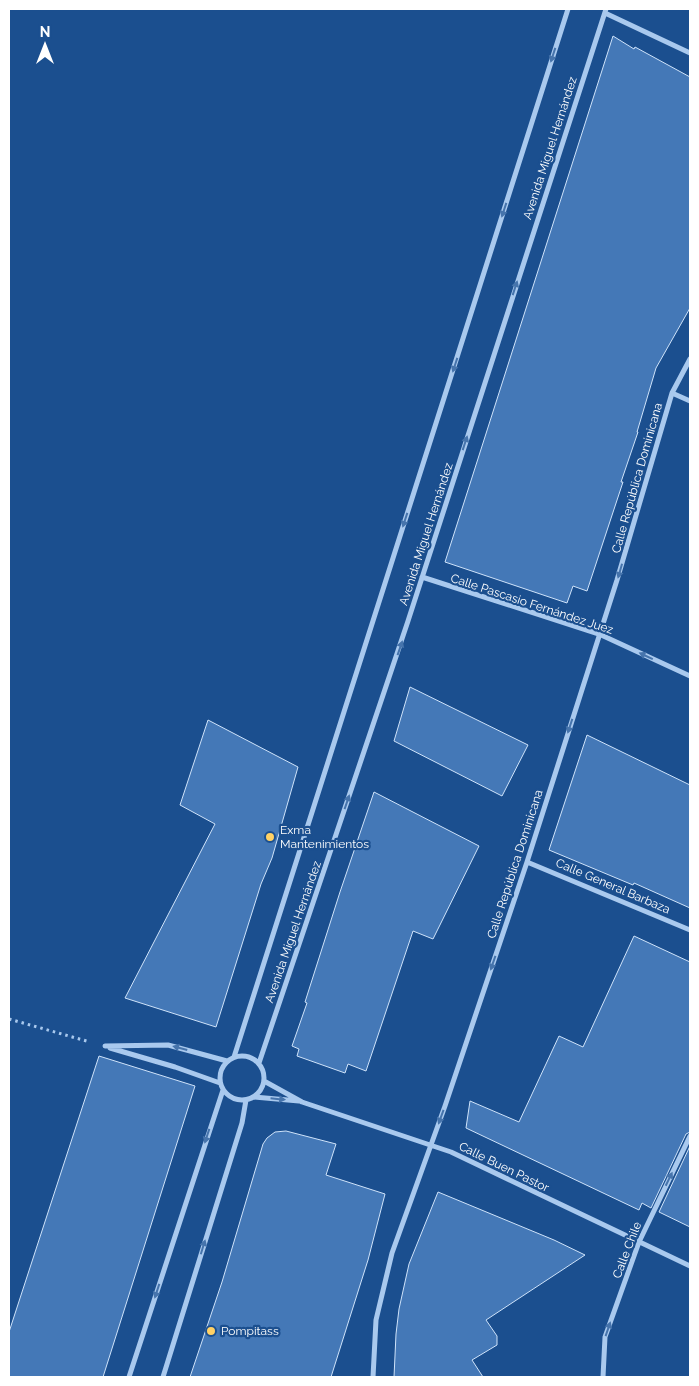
<svg xmlns="http://www.w3.org/2000/svg" width="699" height="1386" viewBox="0 0 699 1386" font-family="Raleway,sans-serif">
<style>
.building{fill:#4478b7;stroke:#cfe3fa}
.lines{fill:none;stroke-linecap:round;stroke-linejoin:round}
.path{stroke:#a9c9ee;stroke-width:3;stroke-dasharray:2.5 4;stroke-linecap:butt}
.minor{stroke:#a9c9ee;stroke-width:5}
.oneway{fill:#4674ac}
.poi-dot{fill:#ffd166;stroke:#1b4f8f;stroke-width:2}
.labels{text-anchor:middle;stroke-width:4.5;stroke-linejoin:round;paint-order:stroke}
.street-label{font-size:12px;fill:#fff;stroke:#1b4f8f}
.poi-label{font-size:12px;fill:#fff;stroke:#1b4f8f;text-anchor:start}
</style>
<rect width="100%" height="100%" fill="#1b4f8f"/>
<path class="building" d="M613 36 634 49 635 47 690 77V308L656 368 637 432H638L621 482H623L587 591 573 586 567 603 445 562Z
M410 687 528 745 502 796 394 741Z
M208 720 298 767 272 858 261 884 216 1027 125 998 215 824 180 805Z
M587 735 690 785V908L634 883 633 885 549 850Z
M374 792 479 846 433 939 413 931 366 1071 348 1064 345 1073 297 1056 299 1049 292 1046 307 1003 305 1002 340 892Z
M634 936 690 962V1132L686 1134 651 1208 642 1203 639 1210 466 1128 470 1101 519 1122 559 1036 583 1047Z
M99 1056 195 1086 103 1377H9V1332Z
M286 1131 336 1144 326 1175 385 1194 368 1260 331 1377H190L222 1282 263 1144 267 1138 275 1132Z
M690 1146V1227L659 1212Z
M438 1192 554 1240 585 1255 486 1320 497 1336V1345L472 1360 483 1377H394L396 1334 399 1309 409 1264Z"/>
<g class="lines">
<path class="path" d="M9 1019 90 1042"/>
<path class="minor" d="M605 13 690 53
M672 393 690 401
M422 577 599 634 690 676
M527 862 690 930
M105 1046 168 1045 227 1061
M110 1048 175 1067 220 1083
M220 1078a22 22 0 1 1 44 0a22 22 0 1 1-44 0Z
M234 1057 568 9
M259 1063 408 621 606 9
M264 1081 302 1102 451 1152 690 1266
M254 1097 299 1101
M129 1377 223 1090
M163 1377 242 1123 246 1100
M373 1377 376 1320 392 1253 445 1106 527 862 617 580 672 393 690 359
M603 1377 605 1337 639 1242 690 1136"/>
</g>
<defs><path id="oneway-solid" d="M-6-.8H1V-3.2L6.5 0L1 3.2V.8H-6Z" transform="scale(1.25)"/></defs>
<g class="oneway">
<use href="#oneway-solid" transform="translate(553 55) rotate(108)"/>
<use href="#oneway-solid" transform="translate(504 210) rotate(108)"/>
<use href="#oneway-solid" transform="translate(515 288) rotate(-72)"/>
<use href="#oneway-solid" transform="translate(455 365) rotate(108)"/>
<use href="#oneway-solid" transform="translate(465 443) rotate(-72)"/>
<use href="#oneway-solid" transform="translate(405 520) rotate(108)"/>
<use href="#oneway-solid" transform="translate(620 571) rotate(106)"/>
<use href="#oneway-solid" transform="translate(400 648) rotate(-71)"/>
<use href="#oneway-solid" transform="translate(646 656) rotate(-155)"/>
<use href="#oneway-solid" transform="translate(570 726) rotate(108)"/>
<use href="#oneway-solid" transform="translate(347 802) rotate(-71)"/>
<use href="#oneway-solid" transform="translate(493 963) rotate(109)"/>
<use href="#oneway-solid" transform="translate(180 1048) rotate(-165)"/>
<use href="#oneway-solid" transform="translate(278 1099) rotate(6)"/>
<use href="#oneway-solid" transform="translate(441 1117) rotate(110)"/>
<use href="#oneway-solid" transform="translate(207 1136) rotate(108)"/>
<use href="#oneway-solid" transform="translate(669 1179) rotate(-64)"/>
<use href="#oneway-solid" transform="translate(203 1247) rotate(-73)"/>
<use href="#oneway-solid" transform="translate(157 1291) rotate(108)"/>
<use href="#oneway-solid" transform="translate(608 1329) rotate(-71)"/>
</g>
<g class="poi-dot">
<circle cx="270" cy="837" r="5"/>
<circle cx="211" cy="1331" r="5"/>
</g>
<g class="labels">
<g class="street-label">
<text transform="translate(550 148) rotate(-72)" y="4">Avenida Miguel Hernández</text>
<text transform="translate(637 478) rotate(-74)" y="4">Calle República Dominicana</text>
<text transform="translate(426 534) rotate(-72)" y="4">Avenida Miguel Hernández</text>
<text transform="translate(532 604) rotate(18)" y="4">Calle Pascasio Fernández Juez</text>
<text transform="translate(515 864) rotate(-72)" y="4">Calle República Dominicana</text>
<text transform="translate(613 886) rotate(23)" y="4">Calle General Barbaza</text>
<text transform="translate(293 932) rotate(-71)" y="4">Avenida Miguel Hernández</text>
<text transform="translate(504 1167) rotate(26)" y="4">Calle Buen Pastor</text>
<text transform="translate(627 1250) rotate(-69)" y="4">Calle Chile</text>
</g>
<g class="poi-label">
<text x="280" y="834">Exma<tspan x="280" dy="14">Mantenimientos</tspan></text>
<text x="221" y="1335">Pompitass</text>
</g>
</g>
<rect width="699" height="1386" fill="none" stroke="#ffffff" stroke-width="20"/>
<g transform="translate(45 45)" stroke="#1b4f8f" stroke-width="4" paint-order="stroke">
<path d="M0-4L9 19L0 12L-9 19Z" fill="#ffffff"/>
<text y="-8" font-size="14" font-weight="bold" text-anchor="middle" fill="#ffffff">N</text>
</g>
</svg>
